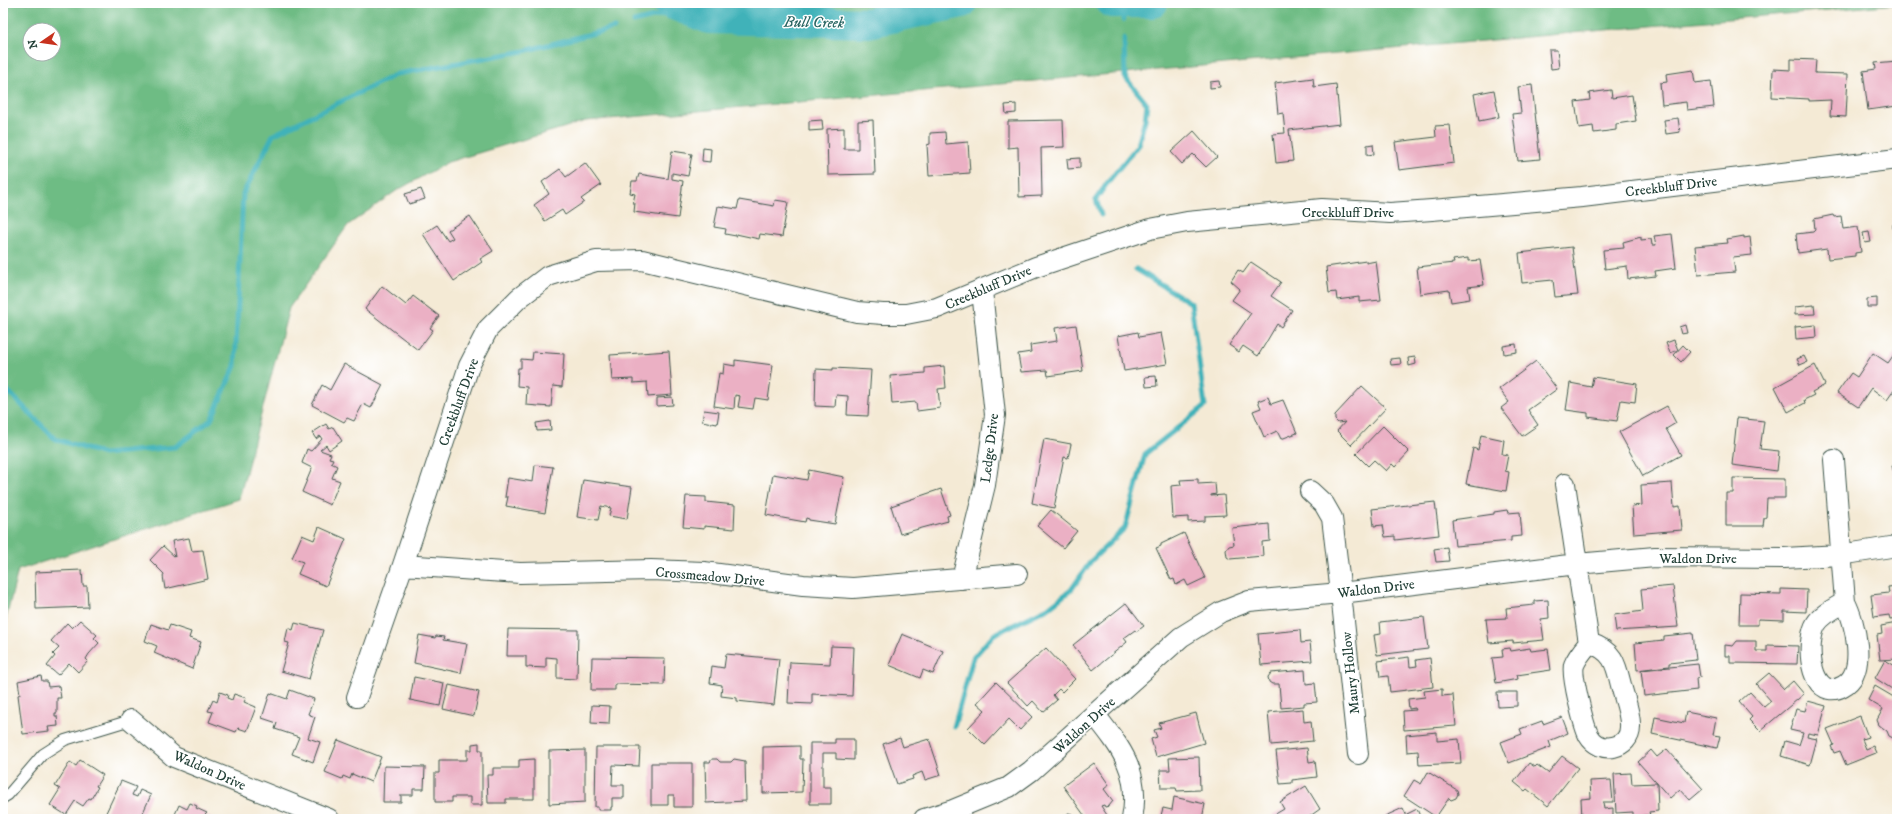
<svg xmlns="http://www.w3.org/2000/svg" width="1900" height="822" viewBox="0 0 1900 822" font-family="'IM FELL DW Pica',serif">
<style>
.forest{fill:#6ebc84;stroke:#467c5c;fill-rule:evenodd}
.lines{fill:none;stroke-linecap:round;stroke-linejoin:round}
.stream{stroke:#41b2b9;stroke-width:5}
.river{stroke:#41b2b9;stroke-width:30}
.building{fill:#ebb0c4}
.service-casing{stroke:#3f574c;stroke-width:12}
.minor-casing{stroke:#3f574c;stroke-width:22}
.service{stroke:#fff;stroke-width:10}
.minor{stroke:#fff;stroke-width:20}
.labels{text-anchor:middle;stroke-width:3;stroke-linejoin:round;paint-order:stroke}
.street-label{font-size:14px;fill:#1f3d34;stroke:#fff}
.water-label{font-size:15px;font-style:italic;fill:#2b6663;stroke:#fff}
</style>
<rect width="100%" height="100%" fill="#fff"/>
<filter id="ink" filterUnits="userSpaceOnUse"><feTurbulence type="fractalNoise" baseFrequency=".025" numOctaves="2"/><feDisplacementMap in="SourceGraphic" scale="8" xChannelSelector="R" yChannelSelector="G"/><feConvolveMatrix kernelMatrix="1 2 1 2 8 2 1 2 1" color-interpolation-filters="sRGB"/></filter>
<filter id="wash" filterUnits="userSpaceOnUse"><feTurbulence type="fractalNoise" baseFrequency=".012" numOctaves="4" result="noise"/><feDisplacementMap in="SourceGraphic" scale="16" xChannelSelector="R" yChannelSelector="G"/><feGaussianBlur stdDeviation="0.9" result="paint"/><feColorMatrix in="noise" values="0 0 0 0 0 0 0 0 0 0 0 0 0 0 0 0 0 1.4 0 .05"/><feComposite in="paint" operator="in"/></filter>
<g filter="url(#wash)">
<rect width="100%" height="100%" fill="#f4ead5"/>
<path class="forest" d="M3 3H1897V4L586 121 448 162 396 191 348 225 289 308 239 499 18 570 3 631ZM30 30H54V54H30Z"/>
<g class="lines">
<path class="stream" d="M1123 3V20
M634 22 684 9
M1101 215 1096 199 1108 182 1138 145 1145 120 1147 104 1125 77 1124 38
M3 386 55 439 104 454 175 447 211 420 235 366 243 194 273 135 397 74 524 51 614 28
M954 727 973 658 993 635 1048 608 1071 590 1091 561 1125 528 1145 454 1205 406 1191 303 1136 269"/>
<path class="river" d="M668 3 709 19 868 23 962 3
M1111 3H1153"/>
</g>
<g id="blocks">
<path class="building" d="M1549 50H1557L1559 68 1551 69Z
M1791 59 1816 60 1815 73 1848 74 1846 117 1830 116 1831 100 1809 101V99L1772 97 1773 69 1791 70Z
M1897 61V106L1868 110 1863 71 1876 69 1875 63Z
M1693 70 1695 83 1711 81 1714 107 1687 110 1686 102 1662 105 1660 83 1667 82 1666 74Z
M1313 78 1314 87 1336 84 1340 124 1289 130 1293 161 1276 163 1273 134 1285 133 1283 113 1278 114 1275 83Z
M1219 81 1220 87 1210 88V82Z
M1532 85 1540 159 1518 161 1512 114 1521 113 1518 87Z
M1494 90 1499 117 1479 121 1474 94Z
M1611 90 1612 98 1632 95 1636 121 1616 124V130L1594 133 1593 126 1579 128 1575 102 1590 100 1589 93Z
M1016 104V113L1006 114 1005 105Z
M1678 118 1680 132 1666 134 1664 120Z
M822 120 823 130 809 131V121Z
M873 120 875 174 828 175 827 129 844 128V149H858V121Z
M1063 120 1064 147 1041 148 1042 196 1019 197 1018 147 1008 148V121Z
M1450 125 1454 163 1399 170 1395 142 1436 137 1435 126Z
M1194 131 1217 157 1206 167 1193 154 1182 164 1171 152Z
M945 132 946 144 968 142 970 173 929 176 927 145 930 144V133Z
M1373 144 1374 154 1367 155V145Z
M703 148 711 149 710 162 702 161Z
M672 151 692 154 688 176 672 173V179L683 181 678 218 634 212 635 203H633L635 194 630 193 632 181H637L639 174 668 179Z
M1080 158V168L1068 169 1067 159Z
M585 163 601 185 581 199 584 202 565 215 562 210 545 221 534 205 549 194 542 182 560 169 566 177Z
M421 189 425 199 409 204 405 194Z
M739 200 774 206 775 200 788 202 782 237 760 234 759 239 736 234V236L725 234 726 229 714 227 718 206 737 209Z
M1833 215 1834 217 1841 216 1843 229 1858 227 1861 252 1855 253V256L1828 259 1827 249 1798 253 1796 234 1813 232 1815 230 1814 219Z
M470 216 493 251 480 259 482 262 454 281 423 234 437 225 448 241 453 238 448 230Z
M1892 225H1897V244H1894Z
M1869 232 1871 242 1865 243 1863 233Z
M1672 234 1676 268 1655 271 1656 276 1628 279 1627 266 1605 269 1603 250 1624 248 1623 242 1641 237V240L1651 239 1652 245H1656L1654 236Z
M1744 236V238L1750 237 1752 255 1733 257 1735 272 1698 275 1695 246 1728 243 1727 239Z
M1572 247 1578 295 1555 297 1553 280 1522 283 1519 253Z
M1468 258V261L1480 260 1484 285 1468 287 1470 299 1451 302 1449 290 1420 294 1417 267 1454 263 1453 260Z
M1366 261V263L1376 261 1381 300 1359 302V297L1337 300 1336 292 1329 293 1326 267Z
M1251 262 1281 282 1271 296 1292 310 1281 327 1277 324 1258 356 1243 346 1239 352 1229 345 1251 313 1232 300 1240 289 1231 281 1238 270 1243 273Z
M382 286 406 305 413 296 439 316 430 328 433 330 418 350 365 309Z
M1877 298V307H1867V299Z
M1814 305 1815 314 1795 315V307Z
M1076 325 1083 371 1048 376 1047 370 1021 372 1018 354 1031 352 1030 345 1057 341 1055 328Z
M1685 325 1687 333 1681 334 1679 327Z
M1816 325 1817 337 1796 339 1795 327Z
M1138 332 1139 337 1161 333 1167 364 1124 371 1118 336Z
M1674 340 1678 350 1670 353 1666 343Z
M1516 344 1517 352 1504 354 1503 346Z
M1683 345 1690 352 1681 362 1674 355Z
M1897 350V386L1887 400 1871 388 1858 407 1837 393 1851 373 1857 377 1873 353 1888 363Z
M669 351 672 395 648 397 647 382 633 383V379L612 380 610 355Z
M533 352 564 354 562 387 553 386 551 407 526 405 527 387 517 386 518 368H521V359L532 360Z
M1804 356 1807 362 1800 365 1797 359Z
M1415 357 1416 364 1409 366 1408 358Z
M1400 358 1401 364 1391 365 1390 359Z
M735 360 773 365 768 400 755 398 753 409 738 407 740 396 735 395 734 409 714 406 719 373 723 374 724 364 735 366Z
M1536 361 1557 389 1528 410 1538 425 1522 436 1501 408 1509 402 1499 389Z
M344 364 383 385 371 408 363 404 354 421 347 418 344 422 312 405 322 385 330 390Z
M1815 365 1825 385 1812 392 1814 395 1804 400 1805 403 1788 412 1775 387Z
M944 366 946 388 938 389 940 408 917 411 916 402 892 404 890 376 925 373V368Z
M833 368 871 370 868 416 847 415 848 396 836 395 835 407 815 406 816 369 833 370Z
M1156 376 1157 386 1146 387 1145 377Z
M1593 377 1637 384 1635 402 1621 400 1617 421 1588 417V413L1566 410 1570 383 1591 387Z
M1362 386 1386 408 1351 445 1337 431 1345 422 1338 423 1335 420V415Z
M672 397 673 405 657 406V398Z
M1268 397 1271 404 1283 400 1297 433 1281 439 1277 431 1264 437 1253 411 1261 408 1258 401Z
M1667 406 1676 423 1666 429 1681 455 1643 476 1619 432Z
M704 410 719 412 717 424 702 421Z
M1737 418 1764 421 1760 449 1779 451 1777 471 1732 465Z
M550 421 551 430 537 431 536 423Z
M326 424 329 429 333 427 342 441 329 450 326 445 320 450 331 454 329 458 333 459 331 463 337 466 332 478 340 481 330 505 302 492 312 468 302 463 307 449 311 451 322 439 320 436 316 439 312 433Z
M1383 426 1409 452 1395 467 1392 464 1386 471 1374 460 1368 466 1356 454Z
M1481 435 1504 440 1502 454 1508 455 1505 471 1509 472 1506 491 1466 484 1473 448 1478 450Z
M1044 439 1071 444 1068 458 1064 457 1054 508 1032 503Z
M535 465 553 467 545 513 506 506 508 497H505L508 478 533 482Z
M1897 465V483L1892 466Z
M809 470 844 477 835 524 809 520V519L806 518 805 522 766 515 773 474 807 480Z
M1733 478 1785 479V498H1767L1766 517 1764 518 1763 526H1726V493H1733Z
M1198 479V484L1215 483 1216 494 1211 495V496L1224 495 1226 515 1205 516V521L1188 522V517L1173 518 1171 486 1181 485 1180 480Z
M583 480 632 487 627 519 609 516 611 508 601 506 598 520 577 517Z
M1672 483 1674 507 1680 506 1682 530 1634 534 1632 506 1642 505 1641 485Z
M941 489 950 515 947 516 948 521 900 534 891 506Z
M686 496 706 497V502L735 505 734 529 704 526V529L683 527Z
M1435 502 1439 535 1395 540V536L1385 537 1383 525 1374 526 1372 509Z
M1051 510 1077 531 1063 548 1037 526Z
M1507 510 1508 513 1520 512 1522 536 1511 537V541L1455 546 1452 520 1494 514V512Z
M1269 524 1270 541 1262 542 1263 556 1230 559 1227 557 1226 550 1229 546 1234 545 1232 528Z
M319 527 346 539 326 586 298 574 303 562 292 558 302 535 314 540Z
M1184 533 1205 578 1188 586 1185 580 1176 585 1174 579 1171 580 1156 548 1161 546V544Z
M189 538 192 551 203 550 208 579 165 589 163 576 164 574 150 560 163 546 175 557 172 541Z
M1447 547 1449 561 1436 562 1434 549Z
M82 570 83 586H87L88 607 36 609 35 572Z
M1673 586 1678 627 1616 631 1614 615 1643 611 1641 589Z
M1897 586V619L1890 620 1889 615 1874 617 1871 595 1889 593 1888 587Z
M1781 589 1807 590 1806 612 1784 611V620L1758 619V625H1739L1740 593 1781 594Z
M1548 600 1549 618 1541 619 1544 640 1513 643V641L1489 643 1486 619 1507 618 1506 608 1534 605V601Z
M1126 603 1144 626 1136 632 1135 630 1124 638 1127 642 1093 670 1073 645Z
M1424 617 1428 649 1377 655 1374 635 1381 634 1380 622Z
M80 620 97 635 94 638 99 643 89 654 86 659 88 661 78 672 69 663 58 675 47 666 55 656 53 654 59 648 51 641 67 623 72 628Z
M295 623 323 630 309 679 281 671 289 643 285 642 288 628 293 630Z
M1897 623V659L1880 660 1877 635 1882 634 1881 626Z
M151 624 168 630 170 625 191 632 189 638 201 642 192 669 154 653 157 646 145 641Z
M508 629 578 630 577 679 557 678V658L546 657V668L526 667V656H507Z
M1300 630 1301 643 1310 642 1312 661 1261 665 1258 634Z
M1693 633 1696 660 1669 663V666L1637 670 1635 643 1664 640V636Z
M902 634 943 651 933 674 923 670 920 678 889 665Z
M419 635 435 638 436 636 444 637 443 640 467 644 461 673 414 663Z
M1737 641H1756V651H1767V645L1798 646 1797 664 1730 663V656H1725V645L1733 646Z
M831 646 854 647 852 696 812 694V704L788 703 790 662 830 664Z
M1046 648 1075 679 1062 692 1059 689 1053 695 1057 700 1043 712 1033 701 1028 706 1007 683Z
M1510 648 1511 651 1530 648 1531 651 1548 649 1551 670 1517 675 1518 679 1496 683 1492 658 1503 657 1502 649Z
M726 654 779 659 774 705 737 701V698L721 696 722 685 710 683 712 666 724 668Z
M592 657 665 658 664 685 615 684V690H591Z
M1409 657 1410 667 1417 666 1416 660 1430 658 1433 687 1390 692 1388 676 1380 677 1378 661Z
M1885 660 1897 667V687L1894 685 1892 689 1875 678Z
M1698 664 1700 677 1696 678 1697 690 1644 696 1641 670Z
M1305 670 1306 684 1315 683 1317 702 1304 703V706L1281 708 1279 684H1272L1269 682 1268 677 1271 673Z
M1769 673 1784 689 1793 681 1804 694 1760 731 1749 720 1752 717 1739 702 1750 692 1764 707 1771 701 1756 684Z
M41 676 42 681H47L48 687 59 686 61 698H57V713H55V716H57L58 726 48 727 49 731 23 734 18 695 20 694 18 681Z
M414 677 444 683 440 706 410 700Z
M996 682 1032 717 1020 730 1009 719 985 745 968 728 985 710 977 703Z
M449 685 479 692 474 716 443 709Z
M1875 686 1897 699V740L1889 736 1887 731 1879 725 1877 720 1883 709 1868 700Z
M1442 689V696L1453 695 1456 726 1404 730 1403 711 1416 710 1415 708 1409 709 1408 699 1425 697 1424 691Z
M290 690 314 699 308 714 315 717 308 738 320 742 313 762 292 754 299 737 275 729 277 723 262 718 270 693 287 699Z
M220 692 228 695 227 698 232 700 234 694 246 698 244 702 256 707 247 731 238 728 236 732 209 722 213 712 208 711 213 700 217 702Z
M1497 692H1517V706L1498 707Z
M1808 701 1826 706 1818 735 1808 733 1807 737 1817 739 1810 765 1781 756 1785 741 1799 745 1803 733 1790 730 1796 709 1805 711Z
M592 705 610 706 609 724 591 723Z
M1303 709 1304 722 1311 721 1313 741 1271 745 1268 712Z
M1686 712 1716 718 1713 735 1720 736 1717 748 1652 734 1655 717 1684 723Z
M1196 713 1204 743 1156 757 1151 739 1157 737 1154 730 1161 728 1159 723Z
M1860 716 1868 737 1862 739 1866 749 1873 746 1876 753 1846 765 1840 751 1834 753 1831 746 1834 745 1827 729Z
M1562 717 1568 733 1549 741 1551 747 1509 763 1501 742 1522 734 1520 729 1542 721 1543 724Z
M1437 732V741L1459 739 1461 763 1419 765 1418 751 1407 752 1406 735Z
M900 738 903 747 929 739 941 775 925 780 922 772 912 776 913 779 897 784 883 744Z
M835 739H854V760L836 759V753H823V787H831V804H810V743H835Z
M338 740 381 757 371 782 352 774 350 779 343 776 342 779 325 772Z
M479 743V750H482V805H470V797H452V802H435V773H439V760H467V750H472V744Z
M800 746V759H803L802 792 763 793V747Z
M596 747H640L639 766 613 765 612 785H624V798H612V807H611V810H598V807H595Z
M1307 748 1309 762 1315 761 1317 777 1292 780V783L1280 784 1276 751Z
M1667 749 1703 789 1690 800 1680 789 1670 798 1638 762 1651 750 1657 757Z
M585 750V802L549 804V751Z
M1562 756 1578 768 1548 806 1527 789 1525 791 1514 782 1529 763 1535 767 1537 765 1548 773Z
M1199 757 1200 790 1177 791 1176 788H1161L1160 770H1170L1169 758Z
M534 759V799H506V803H488L487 775H493V768H519V760Z
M712 759H717L720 762H731L734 759 745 761 746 801 706 803 705 762H710Z
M80 760 103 775 96 786 98 787 91 799 89 798 83 806 75 801 66 815 50 805 60 789 55 786 70 762 76 766Z
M651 763H692V807H674V795H668V805H651Z
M1094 763 1109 785 1104 789 1113 801 1109 806 1105 807 1104 805 1101 806 1107 815 1102 819H1087L1063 786Z
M384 766 425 767 424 789H413V795H401V802H383Z
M1428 772 1457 790 1458 794 1456 798 1451 800 1449 798 1436 817 1404 796 1414 780 1421 784Z
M1631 773 1632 784 1657 783 1658 811 1649 812 1650 815 1633 816V812L1616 813 1614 774Z
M1611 780 1613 802H1603L1604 809 1613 808V819H1582L1581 799 1591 798 1590 781Z
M121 781 136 787 132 795 137 797 140 790 151 795 140 819H133L124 815 123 819H103Z
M1306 786 1320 809 1306 819H1267L1284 809 1280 802Z
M1174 797 1205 804 1202 819H1160L1163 808 1172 810Z
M190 803 197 806 196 808 207 813 205 815 214 819H173L179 805 187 809Z
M1403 808 1408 819H1387L1385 816Z
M1417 809 1421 819H1409L1407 814Z
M1068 813 1073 814 1076 819H1064Z"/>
</g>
</g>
<g filter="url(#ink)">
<use href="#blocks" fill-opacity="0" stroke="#3f574c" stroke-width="1"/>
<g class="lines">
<g class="service-casing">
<path id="service" d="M3 798 8 795 43 754 65 740 131 720"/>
</g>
<g class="minor-casing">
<path id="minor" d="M1834 460 1845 602C1855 621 1868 673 1843 686 1838 689 1834 690 1829 689 1808 684 1807 639 1816 624 1822 614 1835 608 1845 602
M1565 484 1589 643C1584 649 1577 657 1574 665 1571 675 1584 727 1589 736 1600 755 1630 749 1630 727 1631 714 1624 698 1621 685 1616 664 1613 650 1589 643
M1310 491 1324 504 1332 518 1341 593 1358 754
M403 565 520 573 651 570 704 572 803 585 853 588 1017 574
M962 579 985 485 995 415 982 291
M357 697 403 565 469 366 488 329 519 298 548 276 596 261 642 260 857 312 883 314H906L937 308 1036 267 1150 229 1187 222 1322 209 1390 213 1432 210 1582 197 1897 159
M1095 715C1122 749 1141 773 1132 819
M131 720 174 757 329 819
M924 819 953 810 1009 787 1031 771 1181 637 1221 612 1249 601 1341 593 1577 564 1655 557 1784 558 1840 555 1897 546"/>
</g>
<use href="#service" class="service"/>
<use href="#minor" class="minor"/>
</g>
</g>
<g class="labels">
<g class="street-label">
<text transform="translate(1671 186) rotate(-7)" y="5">Creekbluff Drive</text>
<text x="1348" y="217">Creekbluff Drive</text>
<text transform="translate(988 287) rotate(-23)" y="5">Creekbluff Drive</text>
<text transform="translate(458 402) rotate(-70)" y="5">Creekbluff Drive</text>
<text transform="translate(989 448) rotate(-83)" y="5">Ledge Drive</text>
<text x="1698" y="563">Waldon Drive</text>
<text transform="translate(710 576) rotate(5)" y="5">Crossmeadow Drive</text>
<text transform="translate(1376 588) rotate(-7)" y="5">Waldon Drive</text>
<text transform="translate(1350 673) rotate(-96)" y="5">Maury Hollow</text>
<text transform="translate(1084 725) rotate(-42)" y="5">Waldon Drive</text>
<text transform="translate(210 770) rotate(24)" y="5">Waldon Drive</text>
</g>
<g class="water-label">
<text transform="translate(814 22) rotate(1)" y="5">Bull Creek</text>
</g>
</g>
<rect width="1900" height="822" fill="none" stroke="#fff" stroke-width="16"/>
<g transform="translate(42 42) rotate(257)"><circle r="19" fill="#ffffff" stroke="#a5b1ae"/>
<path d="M0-3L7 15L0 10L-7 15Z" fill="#c8321e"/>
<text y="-6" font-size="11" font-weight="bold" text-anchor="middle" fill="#1f3d34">N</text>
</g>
</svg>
